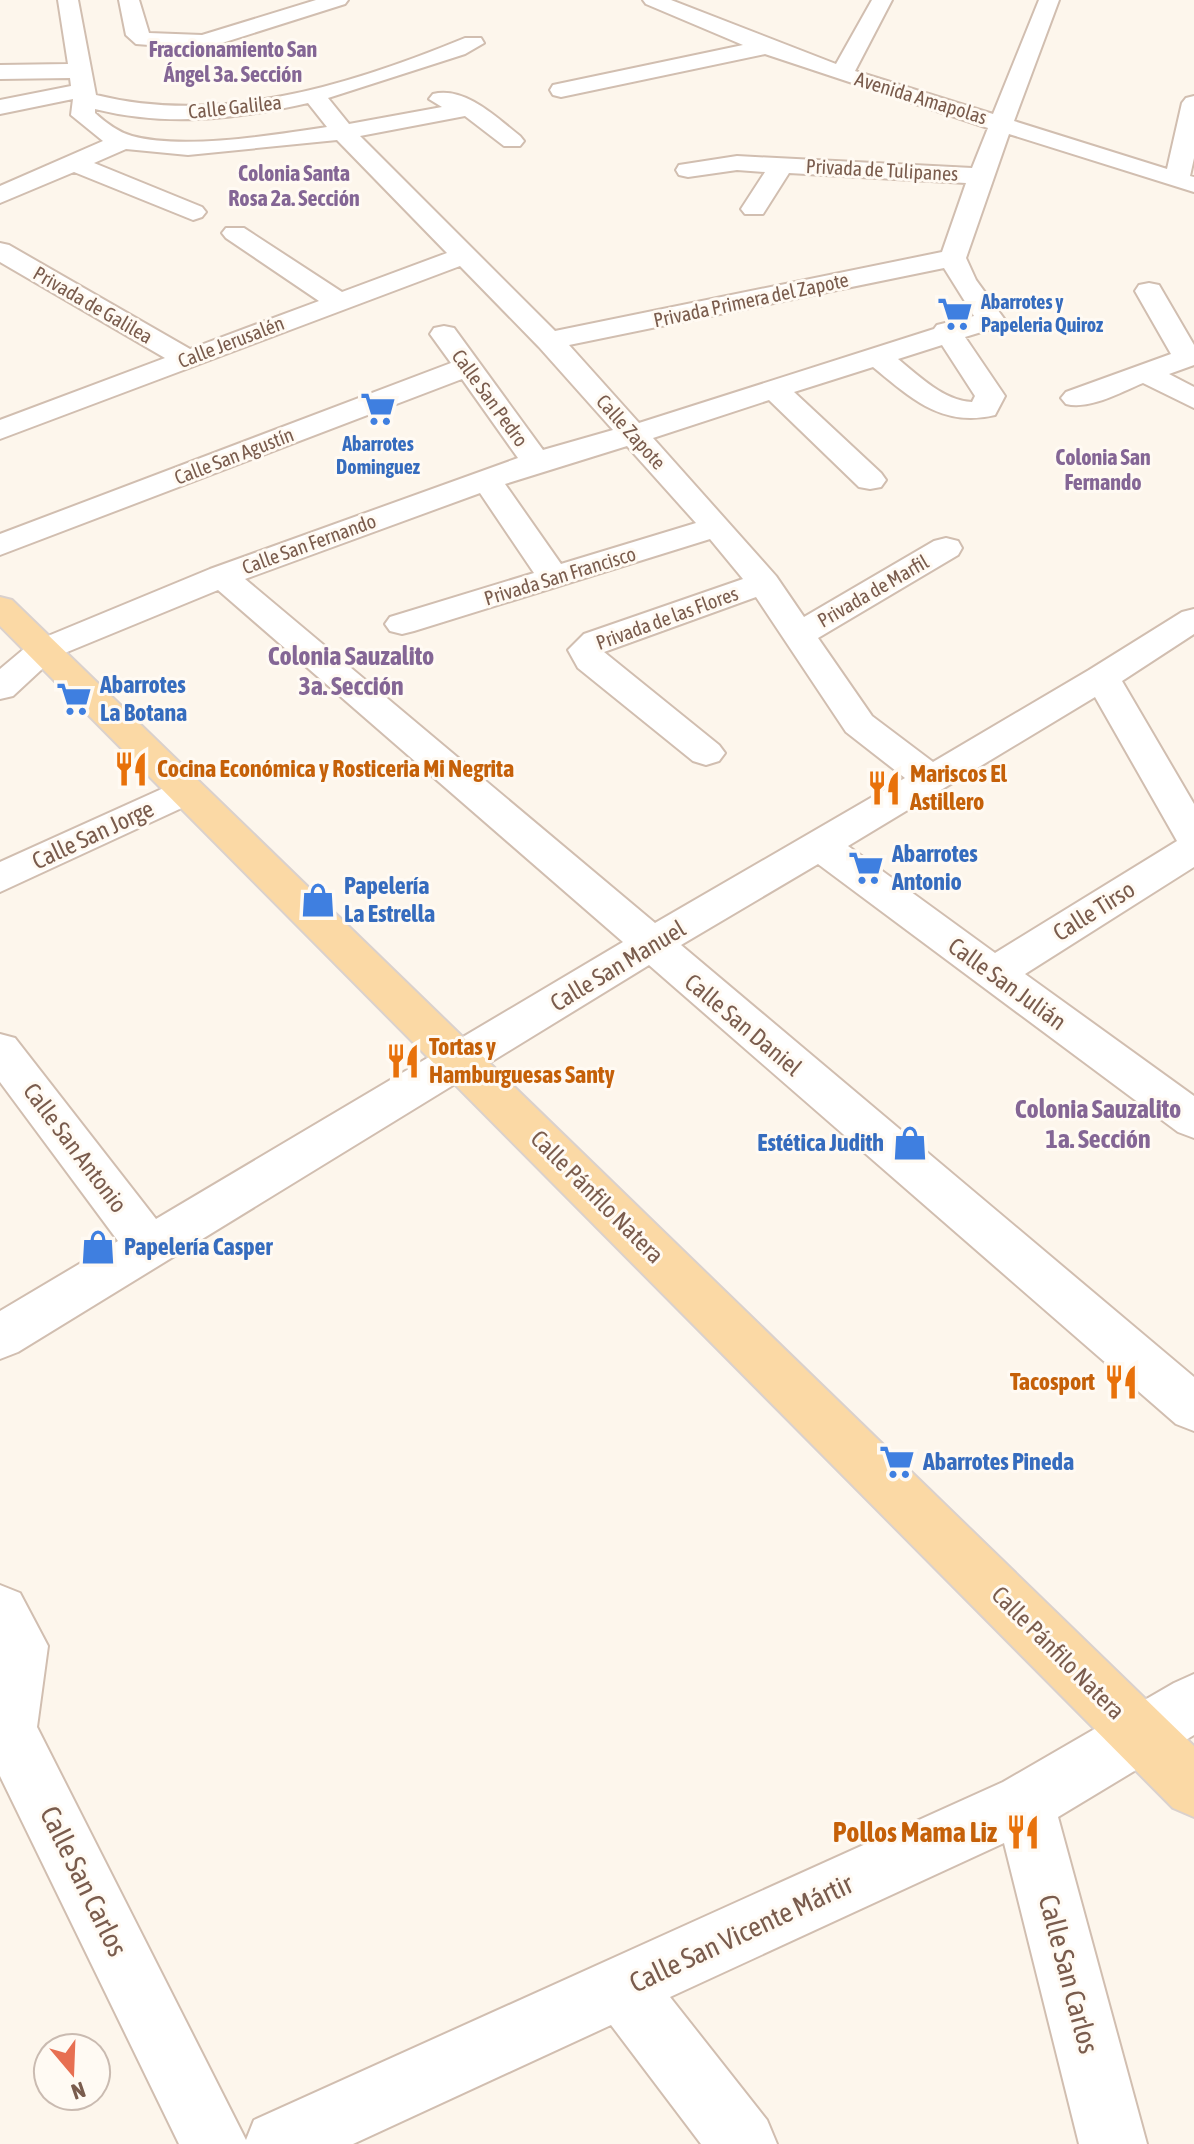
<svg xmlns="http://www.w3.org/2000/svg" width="1194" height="2144" viewBox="0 0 1194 2144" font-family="'Asap Condensed',sans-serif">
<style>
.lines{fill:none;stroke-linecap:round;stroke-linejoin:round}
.minor-casing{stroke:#d1beb0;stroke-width:4}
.major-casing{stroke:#dad1cd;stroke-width:4}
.minor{fill:#fff;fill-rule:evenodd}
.major{fill:#fbd9a5;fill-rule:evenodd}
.labels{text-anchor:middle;stroke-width:6;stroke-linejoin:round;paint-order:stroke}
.far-street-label{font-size:20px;fill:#7a5c4d;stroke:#fffaf3}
.far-shop-label{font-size:20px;font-weight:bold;fill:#366cbe;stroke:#fffaf3;text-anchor:start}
.far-neighbourhood-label{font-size:22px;font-weight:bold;fill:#846695;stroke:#fffaf3}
.shop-label{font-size:24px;font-weight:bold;fill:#366cbe;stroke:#fffaf3;text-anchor:start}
.food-label{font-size:24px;font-weight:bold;fill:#c56008;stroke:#fffaf3;text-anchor:start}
.street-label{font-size:24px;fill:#7a5c4d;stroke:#fffaf3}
.neighbourhood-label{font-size:26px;font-weight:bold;fill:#846695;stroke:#fffaf3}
.near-food-label{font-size:28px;font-weight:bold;fill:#c56008;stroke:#fffaf3;text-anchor:end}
.near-street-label{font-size:28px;fill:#7a5c4d;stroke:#fffaf3}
</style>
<rect width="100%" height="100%" fill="#fdf6ec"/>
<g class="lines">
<g class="minor-casing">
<path id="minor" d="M58 0H78L96 95C219 126 351 85 465 38H481L484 43 465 54 328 98 349 124 442 107 429 99 433 94C465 86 497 118 520 136L524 141 520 146H504L465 116 360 136 555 331 942 252 966 183 789 173 763 214H745L741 209 765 172 737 170 688 177 679 175 676 170 679 165 737 156 972 168 988 128 765 54 561 97 553 95 550 90 553 85 743 45 646 4 643 0H671L836 64 872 0H892L855 71 993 114 1039 0H1059L1014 121 1167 169 1182 103 1186 98 1194 96V158L1190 176 1194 177V192L1009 134 966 258 976 280 1005 320 1001 326 965 337 1005 396 995 415C942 428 911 398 873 367L794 392 881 473 886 480 881 487 870 489 859 487 769 400 653 438 776 576 804 617 934 541 946 538 958 541 962 548 958 555 818 638 872 716 933 762 1089 670 1182 612 1194 609V634L1122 681 1194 804V867L1025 974 1194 1096V1138L1178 1132 818 864 681 945 1194 1377V1431L1176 1424 649 965 18 1352 0 1359V1311L118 1241 0 1082V1034L15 1038 156 1219 623 942 218 590 55 657 13 696 0 699V669L31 643 210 569 518 458 462 379 0 555V534L451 363 430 334 434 328 444 326 454 328 543 450 613 430 539 347 460 266 0 439V420L165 358 0 262V243L9 245 190 349 319 301 226 238 222 233 226 228H244L342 292 447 253 337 140 188 155 126 149 94 163 202 207 206 212 202 217 193 220 74 172 0 203V186L103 141 71 115 73 99 0 114V100L71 86 70 78 0 79V65L68 64ZM308 103 327 127C274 135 183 150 132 136 118 132 106 123 95 113V109C167 127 237 119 308 103ZM944 268 974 316 937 325 934 329 639 423 569 345ZM942 345 975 396 972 402C944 401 919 376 898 359ZM627 446 696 523 561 564 505 484ZM480 493 534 573 390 617 385 624 390 631 402 634 414 631 710 539 743 579 584 634 568 650 578 668 693 761 706 765 719 761 725 753 719 745 604 652 756 597 846 732 905 778 655 923 245 579ZM1095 697 1177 841 995 953 848 846Z
M119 0H139L149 33 202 35 316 0H348L345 4 203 49 136 44 126 35Z
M1149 283 1159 285 1194 345V365L1169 374 1194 387V408L1143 383C1121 392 1090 410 1066 404L1061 398 1066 392 1171 354 1135 291 1139 285Z
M186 778 199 782 205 791 199 800 0 892V862Z
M0 1585 20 1593 48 1646 37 1727 246 2140 254 2120 1003 1782 1174 1683 1194 1674V1735L1058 1817 1147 2144H1079L1004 1843 670 1997 767 2120 777 2144H701L611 2025 353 2144H179L0 1776Z"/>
</g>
<g class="major-casing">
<path id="major" d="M0 597 12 600 1194 1746V1817L1173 1808 0 626Z"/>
</g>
<use href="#minor" class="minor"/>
<use href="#major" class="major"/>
</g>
<defs>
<g id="supermarket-bare" transform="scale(2.76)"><path d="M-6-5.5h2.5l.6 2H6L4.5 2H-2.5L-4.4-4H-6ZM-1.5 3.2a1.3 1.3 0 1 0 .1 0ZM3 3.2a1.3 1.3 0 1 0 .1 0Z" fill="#3f7fe0" stroke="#fffaf3" stroke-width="2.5" paint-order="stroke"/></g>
<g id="restaurant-bare" transform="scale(2.76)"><path d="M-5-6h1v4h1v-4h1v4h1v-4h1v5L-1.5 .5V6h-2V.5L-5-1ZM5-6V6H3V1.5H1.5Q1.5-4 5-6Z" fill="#e8710a" stroke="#fffaf3" stroke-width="2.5" paint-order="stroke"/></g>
<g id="shop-bare" transform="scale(2.76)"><path d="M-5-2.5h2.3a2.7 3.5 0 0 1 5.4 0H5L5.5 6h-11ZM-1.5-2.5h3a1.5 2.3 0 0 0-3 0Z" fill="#3f7fe0" stroke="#fffaf3" stroke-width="2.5" paint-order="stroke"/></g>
</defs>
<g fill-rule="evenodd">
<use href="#supermarket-bare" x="955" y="314"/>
<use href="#supermarket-bare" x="378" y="409"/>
<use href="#supermarket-bare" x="74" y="699"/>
<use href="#restaurant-bare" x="131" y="769"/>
<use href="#restaurant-bare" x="884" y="788"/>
<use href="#supermarket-bare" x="866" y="868"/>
<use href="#shop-bare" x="318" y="900"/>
<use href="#restaurant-bare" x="403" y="1061"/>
<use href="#shop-bare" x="910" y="1143"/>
<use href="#shop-bare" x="98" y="1247"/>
<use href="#restaurant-bare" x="1121" y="1382"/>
<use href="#supermarket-bare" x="897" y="1462"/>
<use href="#restaurant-bare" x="1023" y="1832"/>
</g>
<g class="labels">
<g class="far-street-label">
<text transform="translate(921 98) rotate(17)" y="7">Avenida Amapolas</text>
<text transform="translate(235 107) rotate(-6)" y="7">Calle Galilea</text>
<text transform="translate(882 170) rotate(3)" y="7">Privada de Tulipanes</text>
<text transform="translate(751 300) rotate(-12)" y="7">Privada Primera del Zapote</text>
<text transform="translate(93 305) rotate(30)" y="7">Privada de Galilea</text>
<text transform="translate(231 342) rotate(-21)" y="7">Calle Jerusalén</text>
<text transform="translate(490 398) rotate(54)" y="7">Calle San Pedro</text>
<text transform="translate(631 432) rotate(48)" y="7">Calle Zapote</text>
<text transform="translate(234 456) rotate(-21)" y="7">Calle San Agustín</text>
<text transform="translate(309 544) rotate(-20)" y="7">Calle San Fernando</text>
<text transform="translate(560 576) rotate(-17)" y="7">Privada San Francisco</text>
<text transform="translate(873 591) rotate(-30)" y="7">Privada de Marfil</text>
<text transform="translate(667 618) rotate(-20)" y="7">Privada de las Flores</text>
</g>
<g class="far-shop-label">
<text x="981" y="309">Abarrotes y<tspan x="981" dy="23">Papeleria Quiroz</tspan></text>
<text x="378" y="451" text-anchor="middle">Abarrotes<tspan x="378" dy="23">Dominguez</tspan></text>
</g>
<g class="far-neighbourhood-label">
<text x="233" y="57">Fraccionamiento San<tspan x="233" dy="25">Ángel 3a. Sección</tspan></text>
<text x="294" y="181">Colonia Santa<tspan x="294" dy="25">Rosa 2a. Sección</tspan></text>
<text x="1103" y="465">Colonia San<tspan x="1103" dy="25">Fernando</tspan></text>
</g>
<g class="shop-label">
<text x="100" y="693">Abarrotes<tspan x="100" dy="28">La Botana</tspan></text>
<text x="892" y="862">Abarrotes<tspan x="892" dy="28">Antonio</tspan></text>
<text x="344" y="894">Papelería<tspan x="344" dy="28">La Estrella</tspan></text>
<text x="884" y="1151" text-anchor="end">Estética Judith</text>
<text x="124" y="1255">Papelería Casper</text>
<text x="923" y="1470">Abarrotes Pineda</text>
</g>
<g class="food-label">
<text x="157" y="777">Cocina Económica y Rosticeria Mi Negrita</text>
<text x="910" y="782">Mariscos El<tspan x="910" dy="28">Astillero</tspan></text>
<text x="429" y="1055">Tortas y<tspan x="429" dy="28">Hamburguesas Santy</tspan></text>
<text x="1095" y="1390" text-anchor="end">Tacosport</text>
</g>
<g class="street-label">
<text transform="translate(93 835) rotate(-25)" y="8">Calle San Jorge</text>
<text transform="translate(1094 911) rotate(-32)" y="8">Calle Tirso</text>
<text transform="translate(618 966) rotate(-31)" y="8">Calle San Manuel</text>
<text transform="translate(1007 984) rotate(36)" y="8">Calle San Julián</text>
<text transform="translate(743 1025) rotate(40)" y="8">Calle San Daniel</text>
<text transform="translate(75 1148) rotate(53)" y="8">Calle San Antonio</text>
<text transform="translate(597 1197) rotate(45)" y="8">Calle Pánfilo Natera</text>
<text transform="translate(1058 1653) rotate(45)" y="8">Calle Pánfilo Natera</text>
</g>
<g class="neighbourhood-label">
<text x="351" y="665">Colonia Sauzalito<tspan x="351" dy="30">3a. Sección</tspan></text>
<text x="1098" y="1118">Colonia Sauzalito<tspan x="1098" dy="30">1a. Sección</tspan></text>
</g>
<g class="near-food-label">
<text x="997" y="1842">Pollos Mama Liz</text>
</g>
<g class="near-street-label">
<text transform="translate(84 1881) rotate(64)" y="10">Calle San Carlos</text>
<text transform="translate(741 1933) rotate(-25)" y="10">Calle San Vicente Mártir</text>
<text transform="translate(1069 1974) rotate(75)" y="10">Calle San Carlos</text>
</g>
</g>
<g transform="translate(72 2072) rotate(161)"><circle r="38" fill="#fffaf3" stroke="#cabbb1" stroke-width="2"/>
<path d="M0-6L14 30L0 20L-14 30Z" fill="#e76f51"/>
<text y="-12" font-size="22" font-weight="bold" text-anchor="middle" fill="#7a5c4d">N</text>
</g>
</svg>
